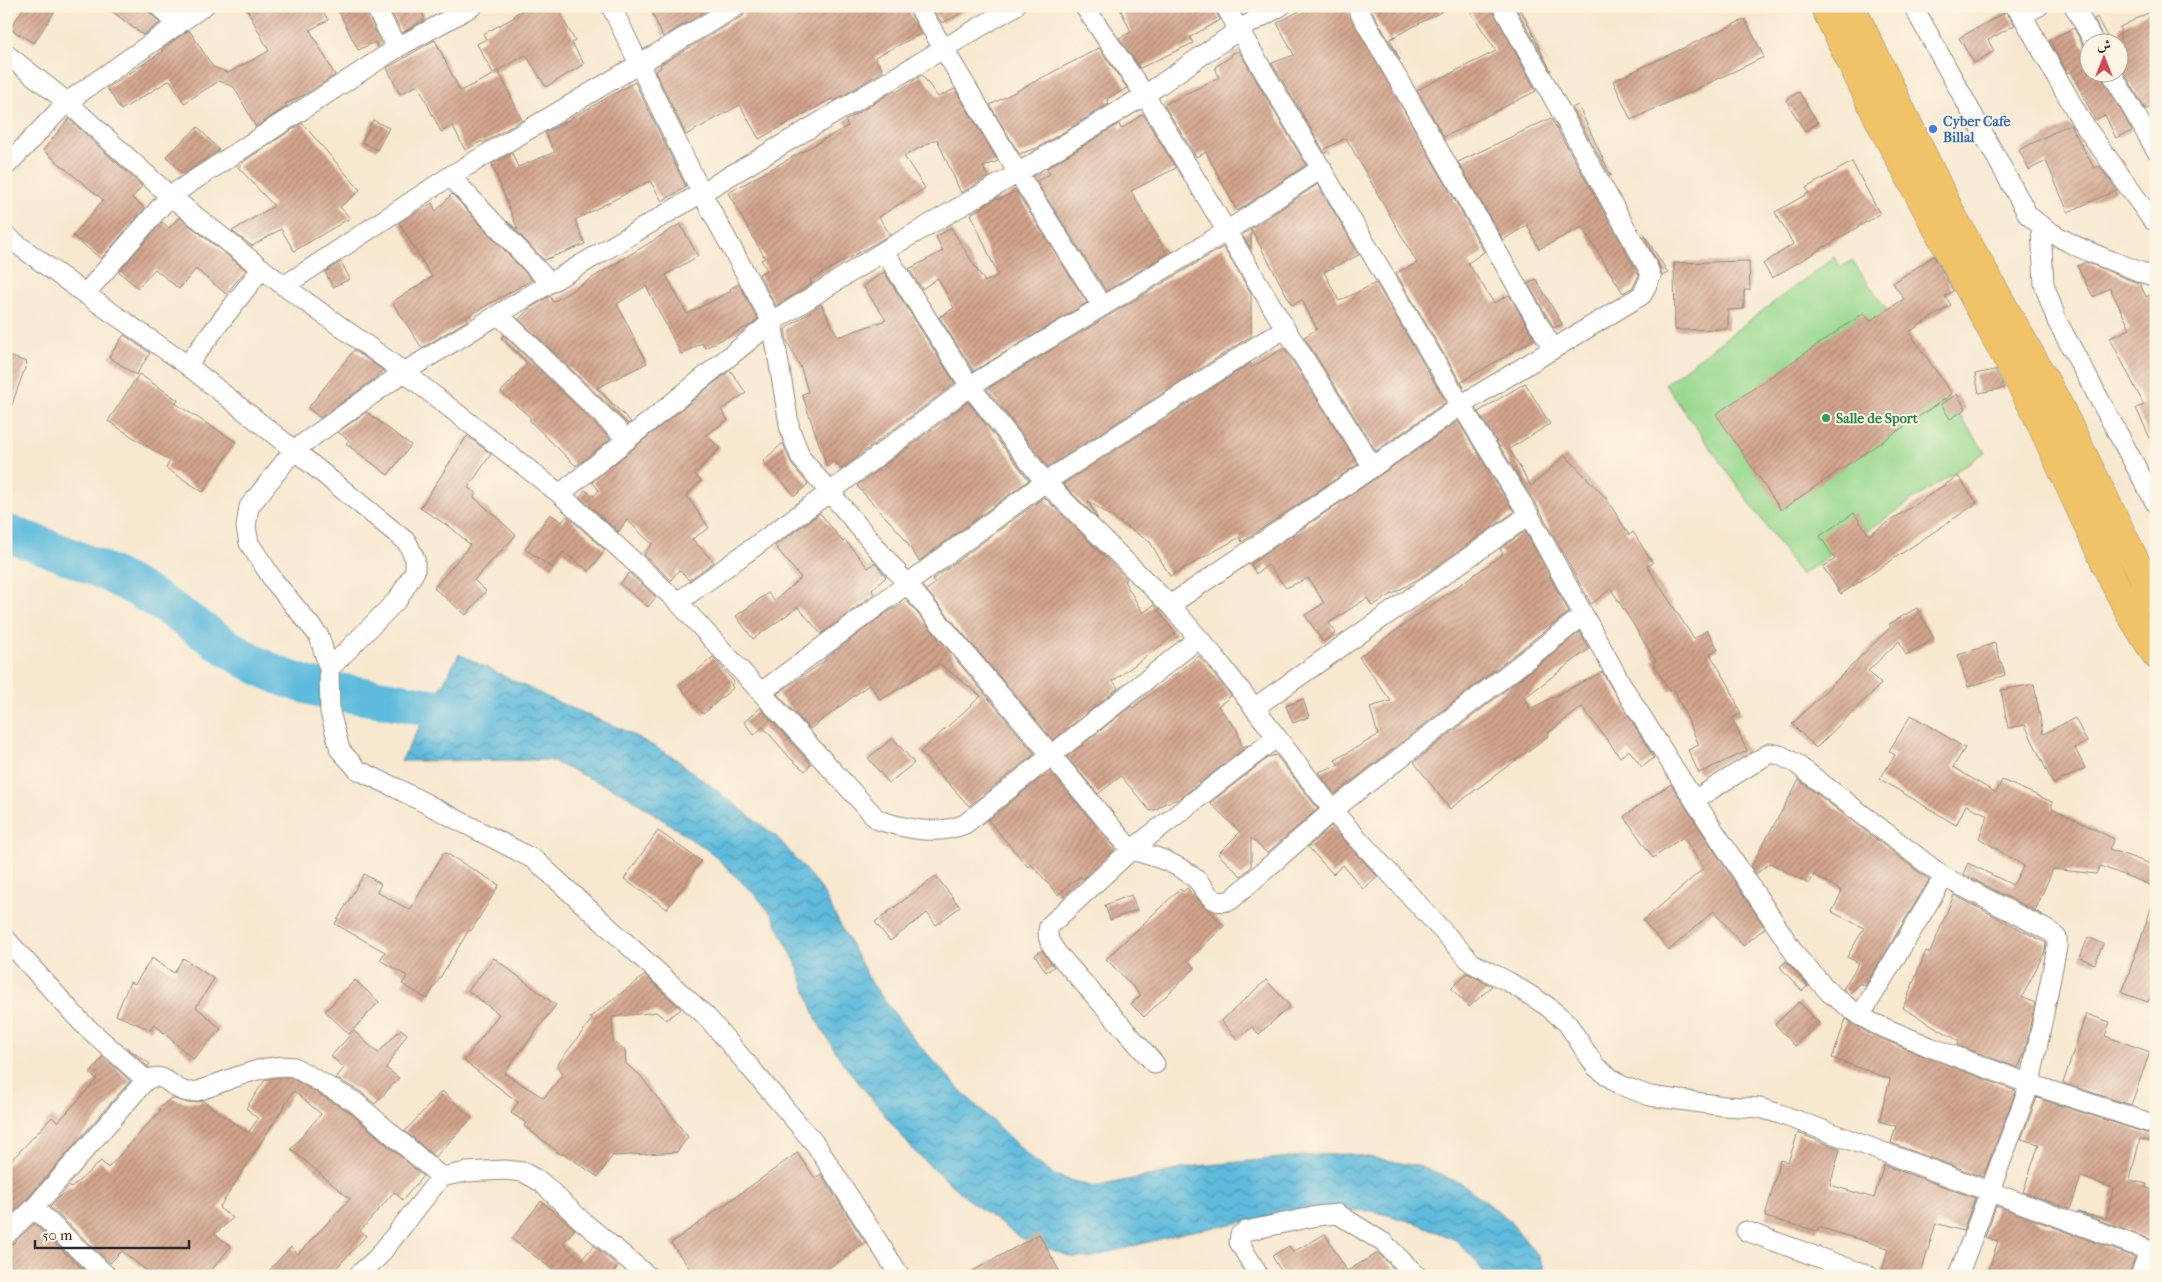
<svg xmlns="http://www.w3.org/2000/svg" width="2162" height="1282" viewBox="0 0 2162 1282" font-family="'IM FELL French Canon',Amiri,serif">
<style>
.garden{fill:#99d98f;stroke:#62825d}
.water{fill:url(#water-waves);stroke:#457384}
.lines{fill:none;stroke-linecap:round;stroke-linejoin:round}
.river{stroke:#5fbbdd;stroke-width:38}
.building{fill:url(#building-hatch)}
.minor-casing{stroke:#928a7e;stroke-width:21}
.primary-casing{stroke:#928a7e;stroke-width:29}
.minor{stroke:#fff;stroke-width:19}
.primary{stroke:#f1c369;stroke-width:28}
.shop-dot{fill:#3f7fe0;stroke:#fcf5e5;stroke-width:2}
.leisure-dot{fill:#2e9e5b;stroke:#fcf5e5;stroke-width:2}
.labels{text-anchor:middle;stroke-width:4;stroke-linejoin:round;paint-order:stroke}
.shop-label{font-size:14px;font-weight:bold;fill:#366cbe;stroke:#fcf5e5;text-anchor:start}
.leisure-label{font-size:14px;font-weight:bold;fill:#27864d;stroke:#fcf5e5;text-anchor:start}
</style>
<defs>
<pattern id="water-waves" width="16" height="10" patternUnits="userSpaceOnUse" patternTransform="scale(1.25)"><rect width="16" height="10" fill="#5fbbdd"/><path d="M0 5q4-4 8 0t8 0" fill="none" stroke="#4f98b3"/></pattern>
<pattern id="building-hatch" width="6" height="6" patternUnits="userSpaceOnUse" patternTransform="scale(1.25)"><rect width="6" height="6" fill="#d3a48d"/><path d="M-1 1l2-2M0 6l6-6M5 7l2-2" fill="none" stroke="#ab8673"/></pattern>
</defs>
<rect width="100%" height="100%" fill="#fcf5e5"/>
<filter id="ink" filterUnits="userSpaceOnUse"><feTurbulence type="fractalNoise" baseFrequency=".02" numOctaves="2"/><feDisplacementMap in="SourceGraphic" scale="10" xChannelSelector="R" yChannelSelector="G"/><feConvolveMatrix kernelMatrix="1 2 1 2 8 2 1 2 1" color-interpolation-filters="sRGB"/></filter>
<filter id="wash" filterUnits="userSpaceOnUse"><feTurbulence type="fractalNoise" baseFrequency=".0096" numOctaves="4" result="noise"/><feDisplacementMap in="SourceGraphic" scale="20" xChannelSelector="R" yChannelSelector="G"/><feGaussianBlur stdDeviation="1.12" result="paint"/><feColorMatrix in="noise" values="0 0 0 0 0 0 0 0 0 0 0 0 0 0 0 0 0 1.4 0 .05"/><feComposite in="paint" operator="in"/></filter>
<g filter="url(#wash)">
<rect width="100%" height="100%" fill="#f8e8d0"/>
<path class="garden" d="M1834 257 1841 267 1852 260 1985 452 1801 575 1665 384Z"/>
<path class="water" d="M459 654 555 701 624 730 673 757 777 837 820 887 871 982 912 1037 962 1092 1031 1158 1054 1175 1093 1187 1197 1166 1314 1155 1351 1154 1422 1167 1463 1184 1508 1219 1539 1257 1548 1276H1485L1476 1261 1456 1240 1419 1224 1373 1211 1311 1210 1187 1232 1088 1258 1071 1257 1019 1237 967 1199 914 1151 842 1062 817 1021 796 963 772 915 757 897 713 854 625 794 549 760 401 761Z"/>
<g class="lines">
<path class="river" d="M6 533C57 550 109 570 155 599 199 626 241 663 291 680 320 691 353 694 384 699 416 704 448 710 480 717"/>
</g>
<g id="blocks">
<path class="building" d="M25 6H58L34 43 10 29Z
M105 6H148L150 13 160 23 143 35Z
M245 6H320L328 20 310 30 335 75 302 96 285 104 287 106 256 127 234 87 219 81 184 103 170 80 121 110 107 88 163 51 161 50 189 30 213 67 228 73 269 51Z
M336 6H364L382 44 377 47 375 42 358 50Z
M388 6H419L425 19 402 33Z
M529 6H556L575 41 572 43 584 64 546 87 526 55 493 73 477 44 486 39 483 34 515 17 514 15Z
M649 6H714L663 37Z
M748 6H907L921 34 875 57 883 71 834 101 833 98 759 139 740 105 686 135 655 71 661 68 660 65 743 16Z
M931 6H975L942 23Z
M1119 6H1214L1220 20 1190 37 1193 43 1140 68 1119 38 1131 32Z
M1309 6H1345L1484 252 1468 263 1494 303 1509 295 1535 339 1461 382 1464 388 1396 273 1417 263 1346 138 1325 149 1327 152 1325 153 1272 63 1294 55 1277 23Z
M1369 6H1452L1390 39 1400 60Z
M1467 6H1491L1536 91 1444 137 1417 90 1496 51Z
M1515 6H1519L1551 71Z
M2156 9V104L2145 109 2120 65V27Z
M2006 12 2015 25 1988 40 1994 51 1974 63 1959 38Z
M2097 17 2109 41 2110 42H2105L2094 19Z
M1745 19 1764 57 1631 120 1613 81Z
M2074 28 2084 47 2090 52V72H2100L2132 131 2116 138 2105 115 2095 120 2071 71 2067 73 2050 40Z
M435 40 460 91 499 72 522 120 483 143 482 141 465 150 453 126 441 132 418 85 400 94 387 68Z
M1099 48 1127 88 1107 99 1109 104 1037 148 1019 154 990 105Z
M1239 51 1306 165 1237 211 1206 152 1196 157 1164 105 1219 77 1215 67 1232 56 1231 54Z
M922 75 938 97 955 89 998 161 983 167 988 177 961 193 937 139 904 156 925 188 879 217 890 235 810 280 812 283 776 306 759 274 767 270 761 260 765 258 728 193 848 126 845 121 894 91 895 93Z
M635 82 686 187 662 201 650 181 575 220 585 244 544 260 507 221 518 230 492 164 512 153 518 167 555 152 545 133Z
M1799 92 1818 123 1805 132 1786 100Z
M1578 105 1611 176H1610L1572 108Z
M1143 114 1176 168 1131 191 1167 254 1106 291 1036 181 1050 174 1047 168 1119 124 1121 129Z
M1551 118 1638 273 1639 275 1633 287 1623 293 1582 227 1539 249 1527 225 1503 240 1458 162Z
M69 119 142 186 132 198 145 208 101 259 73 236 103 200 43 150Z
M373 120 389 128 377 150 362 142Z
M302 123 360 190 340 207 350 218 294 251 281 229 252 246 232 231 274 206 238 167 246 160Z
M2070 124 2094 168 2099 166 2117 190 2068 212 2046 161 2029 170 2019 150Z
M198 127 219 150 183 174 166 156Z
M1852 162 1880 214 1772 278 1763 264 1793 244 1775 212 1809 193 1806 188Z
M1318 184 1359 255 1324 272 1339 301 1376 283 1446 402 1376 451 1304 337 1317 329 1302 300 1292 305 1251 229Z
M1016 191 1087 303 974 371 939 317 954 308 938 278 922 289 909 269 943 251 936 237 951 228 985 282 998 275 971 214 997 198 998 200Z
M452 194 532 280 466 317 468 320 422 348 392 302 432 277 399 223 432 203 436 211Z
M179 217 246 270 226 294 196 269 179 289 155 269 138 288 119 272 162 222 169 228Z
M680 224 698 256 666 275 687 314 731 291 730 289 739 284 758 319 751 325 705 348 702 343 681 354 646 286 617 304 647 363 597 388 631 422 628 424 519 319 529 309 550 296 553 302Z
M1251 229V249L1242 235Z
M1645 236 1668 273 1662 276 1658 263 1644 237Z
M1223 247 1251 293V336L1048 467 987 389Z
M1934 256 1953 291 1945 296 1951 305 1909 332 1952 394 1781 510 1716 414 1864 313 1870 321 1904 299 1893 283Z
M1749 261 1750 290H1744V309L1728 310V329L1675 330 1674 263Z
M341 262 350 279 333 287 325 272Z
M2086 262 2140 284 2146 297 2156 292V451L2136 408 2144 405 2110 338 2130 329 2110 288 2093 297 2077 266Z
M884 272 955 383 841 469 834 461 827 467 802 394 808 392 801 368 787 341 785 329 821 304 838 337 886 320 863 286Z
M1536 279 1562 324 1554 328 1528 284Z
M124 335 150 353 136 375 109 357Z
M504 335 610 439 576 466 530 421V417L501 392 527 363 501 338Z
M1284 348 1358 464 1242 542 1240 537 1170 576 1150 542 1088 501 1098 519 1063 484 1251 363V368Z
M354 350 383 370 377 377 320 418 308 408Z
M6 355 27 362 9 413H6Z
M730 370 746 393 721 410 728 420 706 435 720 448 695 474 701 481 686 495 709 528 692 539 714 562 689 580 679 570 671 580 644 555 652 544 627 520 618 532 580 497 585 490 594 496 599 490 592 482Z
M1995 370 2005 388 1979 393 1975 374Z
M139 374 178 400 176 404 236 442 203 492 166 468 170 461 108 421Z
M1525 383 1550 424 1509 449 1531 486 1565 455 1606 498 1629 535 1633 532 1653 563 1647 566 1694 639 1707 630 1718 649 1710 654 1729 685 1741 714 1732 718 1747 751 1699 773 1688 750 1699 745 1674 689 1670 692 1653 663 1656 661 1611 589 1591 604 1539 509 1478 412Z
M1957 394 1966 409 1950 419 1941 404Z
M968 402 1029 480 919 561 901 534 857 486Z
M366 412 411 445 388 475 346 444 349 440 338 432Z
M1458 421 1514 512 1418 579 1372 606 1367 598 1329 623 1336 633 1323 642 1305 615 1324 603 1308 578 1286 588 1268 565 1256 574 1251 564Z
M467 436 491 454 468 488 476 493 474 497 516 535 474 580 486 591 466 615 434 588 470 545 453 529 420 508Z
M783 443 792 465 808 484 795 496 763 461Z
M1958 476 1977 503 1841 594 1823 567 1835 559 1820 536 1854 513 1869 535Z
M1044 497 1127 579 1124 581 1143 613 1154 605 1176 634 1113 681 1118 688 1053 740 926 590 935 584 932 580Z
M820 513 843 542 845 540 868 568 875 563 886 577 872 590 874 594 821 634 798 607 753 639 736 616 768 593 774 601 801 578 775 546Z
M550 514 562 522 567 516 605 550 589 571 563 552 552 568 525 549Z
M1525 531 1569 612 1335 794 1318 772 1339 765 1335 760 1378 735 1370 707 1391 701 1359 657 1503 554 1500 549Z
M629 573 656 597 648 607 620 584Z
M907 601 1035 754 969 806 920 752 981 696 940 664 880 700 870 684 810 729 777 694 826 660 825 659 886 613Z
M1917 608 1934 639 1906 655 1899 641 1868 671 1881 684 1816 748 1792 724 1891 627 1889 624Z
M1580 632 1589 649 1524 698 1530 709 1602 672 1654 758 1642 767 1629 750 1620 757 1582 707 1547 734 1548 736 1450 809 1414 762Z
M1995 643 2005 675 1968 687 1958 655Z
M1199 656 1231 696 1218 706 1237 730 1242 747 1249 745 1179 799 1165 803 1157 809 1150 811 1121 776 1098 794 1067 757 1131 706 1133 708Z
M713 657 734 682 731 685 733 688 703 714 679 686Z
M2034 684 2043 734 2075 718 2087 742 2075 748 2085 768 2053 784 2025 725 2008 728 2001 690Z
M1303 699 1309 717 1293 723 1286 706Z
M760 708 811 764 805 771 791 759 763 727 754 735 744 722Z
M1911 715 1965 748 1953 767 1996 793 2002 780 2052 802V808L2114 839 2109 849 2156 866V887L2100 866 2096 874 2053 869 2035 911 2043 915 1963 874 1968 863 2013 885 2024 866 1979 838 1988 815 1966 805 1956 825 1880 779 1895 755 1889 751Z
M893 738 914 763 889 783 868 758Z
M1276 755 1318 809 1267 853 1251 838V867L1241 876 1218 854 1240 832 1210 803 1269 757Z
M1050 771 1115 849 1083 879 1080 876 1058 895 1031 864 1028 867 988 820Z
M1799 780 1929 880 1865 986 1860 983 1849 994 1843 989 1859 963 1847 957 1864 928 1832 912 1842 891 1814 875 1809 884 1770 863 1756 874 1751 866Z
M1671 784 1765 928 1743 946 1714 911 1669 950 1643 921 1704 868 1683 837 1653 858 1624 816Z
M1331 826 1378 877 1363 889 1343 865 1333 874 1308 847Z
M658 831 701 861 667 909 624 879Z
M444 852 499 885 471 931 469 930 427 999 402 984 407 976 380 960 385 952 335 924 364 874 381 884 377 892 410 910Z
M936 876 960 907 936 925 927 913 890 941 875 922Z
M1187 888 1224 926 1188 961 1195 968 1144 1017 1131 1004 1141 995 1106 959 1180 889 1183 892Z
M1131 895 1137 910 1110 920 1105 905Z
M1954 895 2046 943 2045 951 2022 997 2035 1003 2024 1055 2018 1068 1957 1045 1959 1041 1903 1008 1926 951 1930 953Z
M2153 903 2156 904V980L2148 1002 2122 993Z
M2088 937 2103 944 2095 964 2080 958Z
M1042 950 1054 967 1046 972 1035 955Z
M152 958 174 973 183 958 214 979 196 1007 221 1029 193 1059 154 1024 151 1030 116 1015 130 982 135 984Z
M494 958 556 1005 504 1073 544 1098 563 1074 557 1065 593 1018H589L645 975 681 1009 666 1020 656 1012 612 1017 613 1042 625 1050 626 1064 639 1074 688 1137 677 1152 615 1156 613 1155 598 1177 563 1153 562 1155 524 1126 526 1123 511 1113 518 1102 464 1061 499 1014 468 991Z
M1786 961 1808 986 1802 991 1780 967Z
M1467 973 1492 986 1469 1007 1451 988Z
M355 980 379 1002 349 1034 325 1011Z
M1266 980 1290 1006 1259 1034 1252 1027 1238 1040 1221 1021Z
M1799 1002 1819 1023 1795 1046 1775 1024Z
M2086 1014 2110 1022 2105 1036 2150 1052 2131 1105 2063 1083Z
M1846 1019 1868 1033 1926 1057 2016 1091 1983 1177 1891 1143 1896 1126 1879 1121 1890 1079 1832 1058Z
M401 1029 407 1034 386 1068 399 1078 375 1104 361 1092 336 1078 344 1068 331 1056 354 1031 378 1053Z
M126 1047 150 1064 148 1067Z
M103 1056 130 1081 26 1200 6 1219V1166L52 1117 58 1122 97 1079 90 1074Z
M275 1078H291L348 1111 423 1176 403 1200 394 1192 360 1231 366 1236 329 1276H264L291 1247 298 1254 350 1199 291 1149 321 1114 294 1091 219 1208 233 1218 215 1234 231 1246 207 1276H153L122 1251 110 1263 50 1207 69 1186 71 1188 101 1161 108 1168 160 1111 159 1109 171 1098 188 1103 203 1101 248 1133 258 1119 246 1108 265 1080Z
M442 1091 472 1118 435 1157 405 1131Z
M2037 1098 2156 1136V1143L2140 1139 2130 1180 2147 1184 2146 1188 2156 1190V1212L2152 1230 2156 1231 2155 1241 2077 1212 2106 1219 2113 1188 2081 1177 2070 1209 2023 1192 2039 1144 2021 1139Z
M1798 1133 1840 1149 1830 1185 1874 1198 1884 1165 1975 1198 1963 1231 1936 1223 1920 1276H1881L1888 1248 1818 1227 1817 1231 1765 1217 1780 1160 1788 1162Z
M797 1153 815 1178 821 1174 865 1242 818 1276H695L671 1243Z
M541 1201 575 1229 563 1243 581 1260 594 1246 618 1266 611 1276H561L512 1239Z
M1996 1206 2135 1257 2129 1276H1987L1998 1241 1985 1237Z
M34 1224 90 1276H20L6 1263V1246L14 1243Z
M1039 1234 1062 1276H964Z
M1325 1234 1347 1271 1378 1253 1401 1276H1284L1272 1256 1289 1246 1293 1252Z"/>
</g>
</g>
<g filter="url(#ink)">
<use href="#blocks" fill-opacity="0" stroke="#928a7e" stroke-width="1"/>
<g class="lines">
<g class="minor-casing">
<path id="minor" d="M159 6 177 26
M375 6 397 48
M611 6 701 192 772 322 790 430 801 458 1131 850C1155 856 1180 864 1198 881 1203 886 1207 895 1213 899 1219 903 1225 902 1231 900L1333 810 1584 615
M918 6 1018 173 1102 306
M1084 6 1145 95 1285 328 1373 467
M1225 6 1461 405 1529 515 1623 687 1694 800 1797 957 1830 993 1852 1010 1873 1023 1930 1047 2030 1084 2156 1125
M1356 6 1553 349
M1913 6 2028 215C2060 244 2103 257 2143 273L2156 277
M2015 6 2022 15 2082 122 2152 220
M2074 6 2094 42
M2022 15 2039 6
M6 54 67 102 170 196 284 286 404 372 560 494 678 602 878 820C907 829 936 836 965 824L1199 638
M2111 72 2156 150
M6 166 67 102 204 6
M450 176 550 283
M2041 228 2044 284 2057 321 2156 504
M6 236 85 294 187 365 294 450 249 507 246 527 249 543 274 581 319 636 329 669 330 712 340 750 358 770 396 788 535 860 707 1017 816 1145 900 1276
M884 251 970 386 1045 482 1170 605 1215 657 1339 818 1472 963 1509 982 1547 1006 1567 1023 1596 1067 1620 1085 1650 1096 1724 1106 1760 1108 1780 1114 2156 1253
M284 286 450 176 737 6
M85 294 170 196 397 48 473 6
M499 315 626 438
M187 365 262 268
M560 494 772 322 884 251 1018 173 1145 95 1240 29 1281 6
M678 602 830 492 970 386 1227 231 1322 168
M1170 605 1373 467 1461 405 1642 295 1651 276 1648 268 1502 6
M329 669 398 599 415 571V559L407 542 294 450 404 372 550 283 1015 6
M761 692 1045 482 1285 328
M1254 708 1529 515
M1694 800 1770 753 1780 755 1795 763 1944 877 2051 932 2057 938V947L2030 1084 1958 1276
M6 939 82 1023 146 1080
M1860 1016 1944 877
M1155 1064 1057 953C1050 943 1046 938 1049 926L1131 850 1277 737
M34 1208 107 1276
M1746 1231 1870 1276
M6 1235 34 1208 146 1080C167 1070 170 1090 188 1092 197 1093 206 1088 214 1085 239 1076 268 1063 294 1067L355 1102 441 1177
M357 1276 378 1257 441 1177 466 1172 505 1170 523 1172 541 1182 581 1220 648 1276
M1259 1276 1239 1242 1240 1235 1246 1231 1317 1216 1338 1214 1384 1243 1417 1276
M2140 1276 2149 1251"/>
</g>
<g class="primary-casing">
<path id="primary" d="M1824 6 1883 128 2035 411 2113 580 2130 613 2156 655
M1851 6 1952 215 2056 400 2156 603"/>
</g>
<use href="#minor" class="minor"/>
<use href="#primary" class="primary"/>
</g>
</g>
<circle class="shop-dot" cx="1933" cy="129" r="5"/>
<circle class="leisure-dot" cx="1826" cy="418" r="5"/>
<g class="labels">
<g class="shop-label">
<text x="1943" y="126">Cyber Cafe<tspan x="1943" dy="16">Billal</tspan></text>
</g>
<g class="leisure-label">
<text x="1836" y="423">Salle de Sport</text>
</g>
</g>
<rect width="2162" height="1282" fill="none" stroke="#fcf5e5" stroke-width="25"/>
<g transform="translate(2104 58)"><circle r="24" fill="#fcf5e5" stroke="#a8a49b"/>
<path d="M0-4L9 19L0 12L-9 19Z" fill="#d1495b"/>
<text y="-8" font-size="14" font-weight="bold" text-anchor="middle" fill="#2b2b2b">ش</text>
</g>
<path d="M35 1240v8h154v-8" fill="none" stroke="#2b2b2b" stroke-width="2.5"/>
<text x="42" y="1240" font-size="15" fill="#2b2b2b" stroke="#fcf5e5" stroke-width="4" paint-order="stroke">50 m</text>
</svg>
